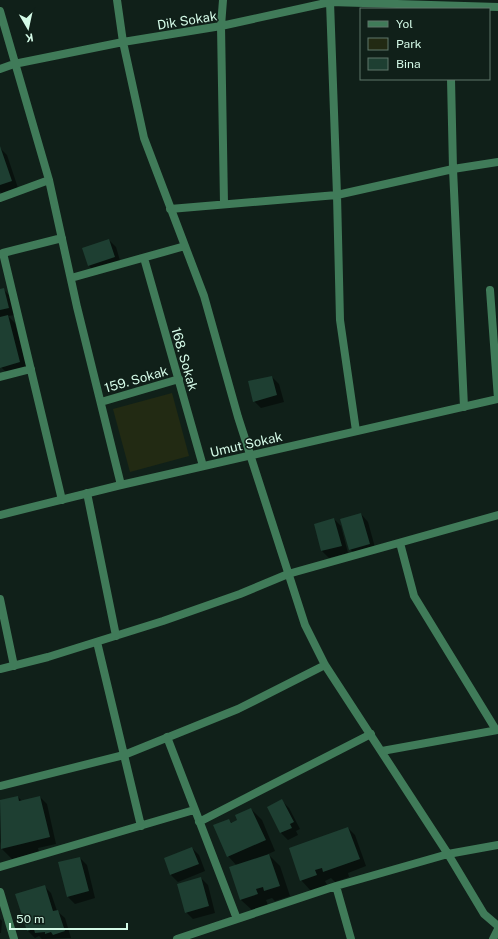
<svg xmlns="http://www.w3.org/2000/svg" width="498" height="939" viewBox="0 0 498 939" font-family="'Public Sans',sans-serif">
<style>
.green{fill:#222a13}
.shadow{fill:#0007}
.building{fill:#1e3f32}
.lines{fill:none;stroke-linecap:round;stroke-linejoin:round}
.minor{stroke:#407b59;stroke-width:8}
.labels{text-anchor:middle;stroke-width:3;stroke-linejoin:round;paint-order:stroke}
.street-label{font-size:13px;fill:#d4fae7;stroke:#102019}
</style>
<rect width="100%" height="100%" fill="#102019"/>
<path class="green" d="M172 393 189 456 130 472 113 409Z"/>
<path class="shadow" d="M0 148 7 155 18 188 2 194 0 192Z
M109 240 116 247 121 264 96 273 89 266Z
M0 290H4L11 297 15 315 8 316 15 323 27 369 8 374 1 367 0 363Z
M272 377 279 384 284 402 261 408 254 401Z
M361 514 368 522 376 551 357 556 350 549Z
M334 519 341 526 348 553 329 558 322 551 315 524Z
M18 797 22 801 40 797 47 804 56 844 38 848 39 852 12 859 2 849 0 841V801Z
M282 801 289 808 300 829 296 831 298 835 288 840 281 833 268 807Z
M251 809 262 820 275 851 268 854 280 866 290 896 275 901 272 898 266 900 268 905 252 910 241 900 237 866 228 856 229 820 232 823 239 820Z
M348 828 355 835 366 866 348 873 349 877 335 882 331 878 325 881 327 885 311 891 301 880Z
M192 848 199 855 205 871 178 882 171 875 165 859Z
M80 858 87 865 95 898 75 904 68 897Z
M201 878 208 885 215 913 193 919 186 912Z
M44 886 51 893 57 911 65 918 71 938 42 939 39 936 35 938 28 931Z
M0 919 2 921 1 933H0Z"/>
<path class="building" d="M0 146 12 181 0 185Z
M109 239 115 257 88 266 82 248Z
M4 288 9 308 0 310V289Z
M8 315 20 362 0 368V317Z
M272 376 277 395 253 402 248 381Z
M361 513 370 544 349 550 340 519Z
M334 518 342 546 321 551 314 524Z
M18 796 19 801 40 796 50 837 1 849 0 800Z
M282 799 294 822 290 824 292 828 280 833 267 807Z
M251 808 266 840 227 857 213 825 229 819 231 823 237 820 235 815Z
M348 827 360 859 323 872 322 868 315 870 317 875 300 881 289 848Z
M192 847 199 864 170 875 164 858Z
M269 854 280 886 264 891 263 887 256 889 258 894 240 900 229 867Z
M80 857 89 891 67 897 58 862Z
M201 877 209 906 185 913 177 884Z
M45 885 53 911 58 910 65 931 53 935 51 932 45 934V932L35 933 34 929 27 931 15 894Z"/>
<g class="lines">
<path class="minor" d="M117 0 123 42 144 138 204 296 238 417 305 625 325 665 448 854 484 914 498 926
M223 0 221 26 224 204
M0 11 49 180 77 307 121 485
M0 69 14 64 123 42 221 26 330 2 498 7
M451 79 453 169 464 407
M0 198 49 180
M170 209 337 195 330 2
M144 258 203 466
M71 278 185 246
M490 290 498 399
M0 377 31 369
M101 402 179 379
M356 431 340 320 337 195 453 169 498 162
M87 493 116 636
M62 500 3 253 62 238
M0 515 121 485 498 399
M400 543 414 596 496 730
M0 599 14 666
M97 642 141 826
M0 669 48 657 163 621 240 594 288 574 498 515
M167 737 237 919
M382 751 498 730
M0 786 124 755 238 709 325 665
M199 822 371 734
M0 867 194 810
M336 886 448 854 498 845
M0 892 14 939
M177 939 336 886 351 939
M493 939 498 929"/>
</g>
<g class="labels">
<g class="street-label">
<text transform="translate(187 20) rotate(-9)" y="5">Dik Sokak</text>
<text transform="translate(185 359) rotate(74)" y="5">168. Sokak</text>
<text transform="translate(136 379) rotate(-16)" y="5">159. Sokak</text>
<text transform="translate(246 444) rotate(-13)" y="5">Umut Sokak</text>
</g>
</g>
<rect x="360" y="8" width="130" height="72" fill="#102019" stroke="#5e776b"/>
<rect x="368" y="21" width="20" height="6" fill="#407b59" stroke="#5e776b"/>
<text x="396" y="28" font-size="12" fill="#d4fae7">Yol</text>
<rect x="368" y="38" width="20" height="12" fill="#222a13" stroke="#5e776b"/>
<text x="396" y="48" font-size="12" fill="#d4fae7">Park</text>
<rect x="368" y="58" width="20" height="12" fill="#1e3f32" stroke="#5e776b"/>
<text x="396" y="68" font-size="12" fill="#d4fae7">Bina</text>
<g transform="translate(28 28) rotate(171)" stroke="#102019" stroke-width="3" paint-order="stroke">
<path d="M0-3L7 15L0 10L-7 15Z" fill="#d4fae7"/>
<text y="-6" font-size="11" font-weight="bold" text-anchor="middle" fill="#d4fae7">K</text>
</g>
<path d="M10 923v6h117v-6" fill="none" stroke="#d4fae7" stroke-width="2"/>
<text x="16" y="923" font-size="12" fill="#d4fae7" stroke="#102019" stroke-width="3" paint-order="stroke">50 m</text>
</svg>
